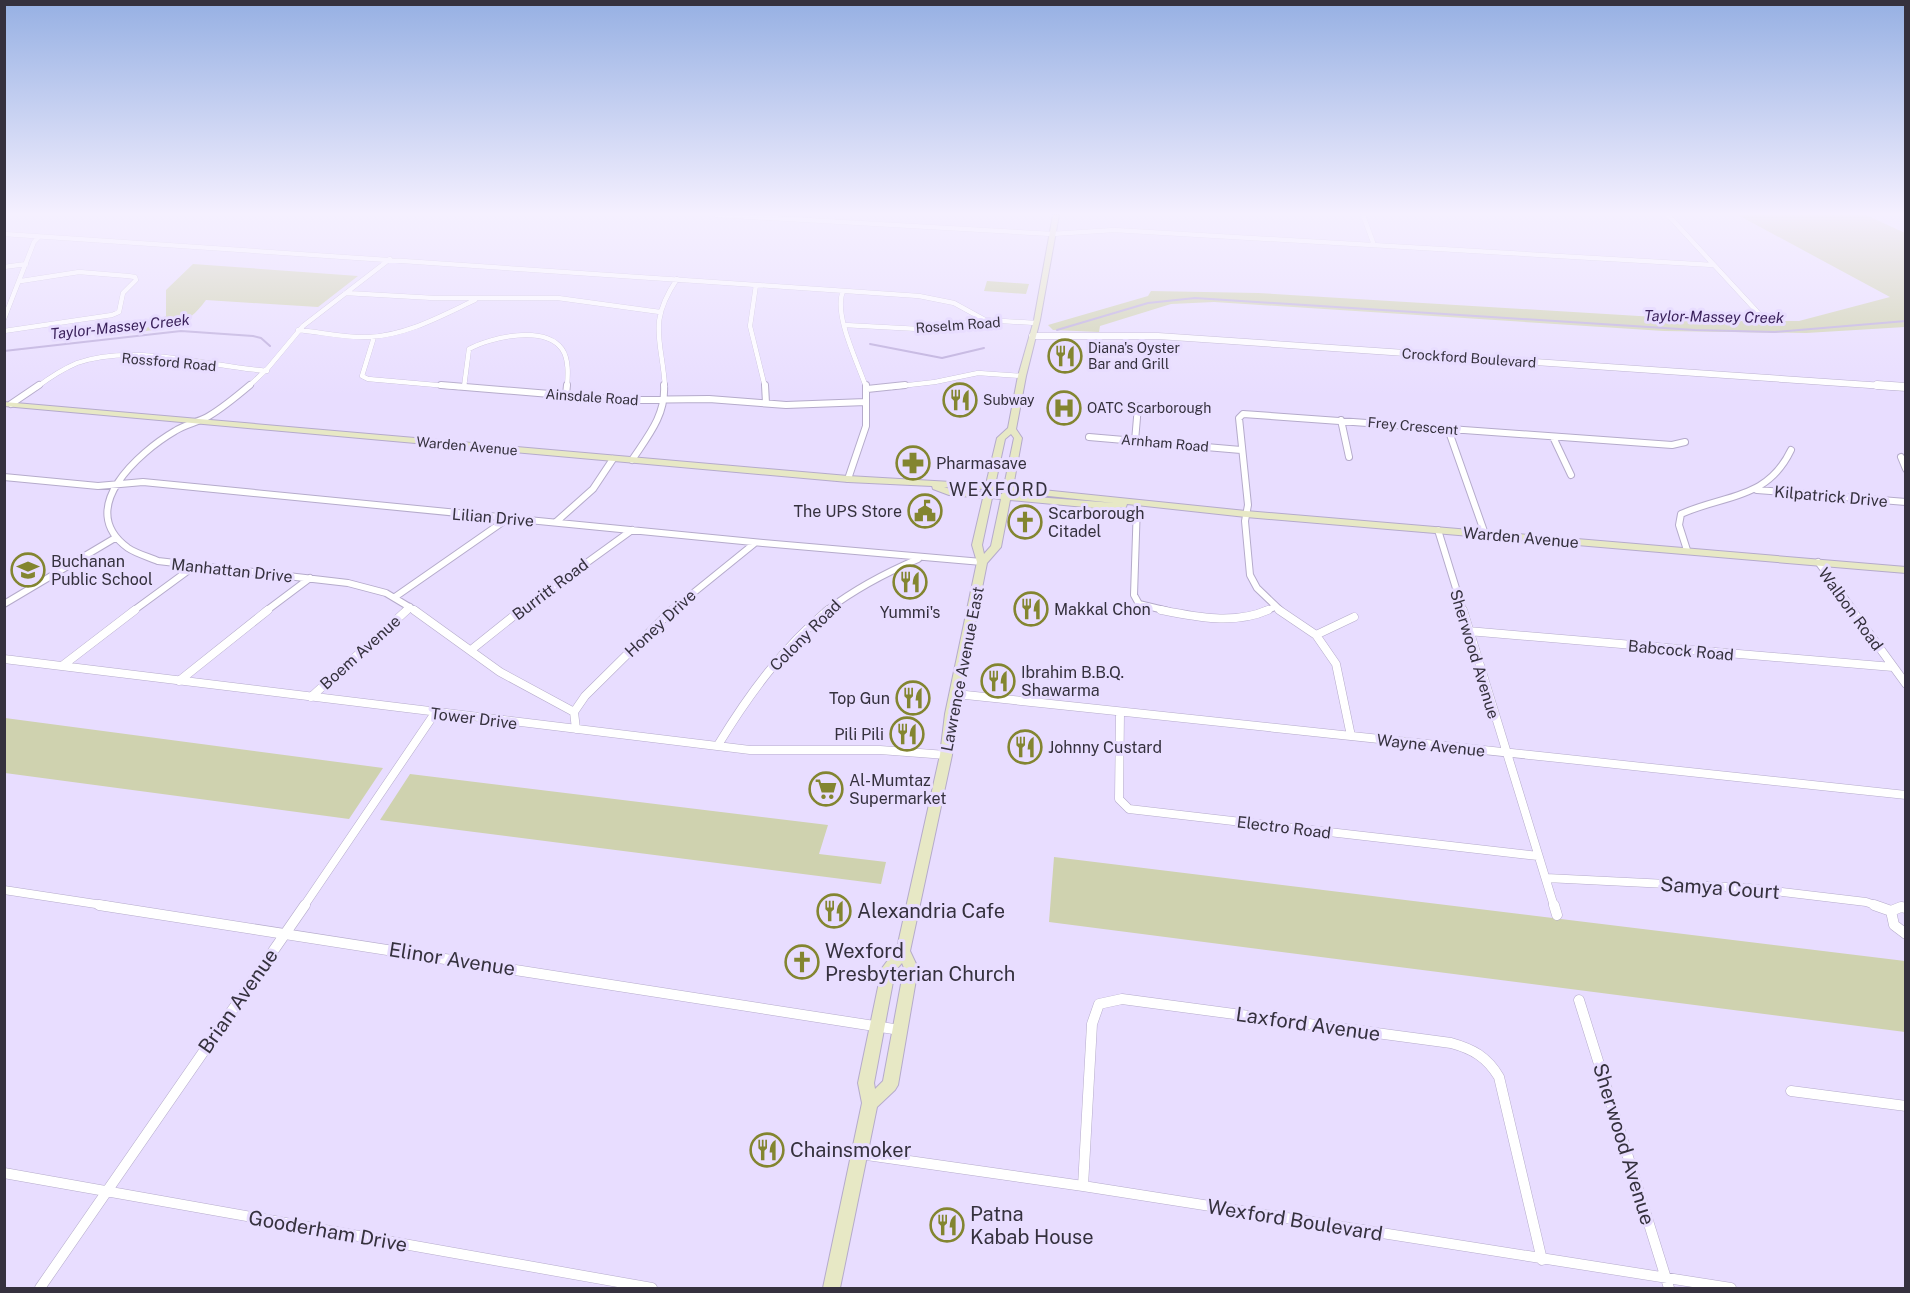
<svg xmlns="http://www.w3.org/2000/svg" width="1910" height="1293" viewBox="0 0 1910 1293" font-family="'Public Sans',sans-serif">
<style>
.green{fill:#cfd2af}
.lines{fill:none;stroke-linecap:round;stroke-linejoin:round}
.stream{stroke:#bbabdb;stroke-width:2}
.minor-far3-casing{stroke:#b5abcb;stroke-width:5}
.minor-far2-casing{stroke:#b5abcb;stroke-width:8}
.minor-far1-casing{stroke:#b5abcb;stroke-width:9}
.minor-casing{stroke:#b5abcb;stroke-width:11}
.tertiary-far1-casing{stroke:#b5abcb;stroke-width:7}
.tertiary-casing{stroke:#b5abcb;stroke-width:9}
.secondary-casing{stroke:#b5abcb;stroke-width:2}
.minor-far3{stroke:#fff;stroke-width:4.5}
.minor-far2{stroke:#fff;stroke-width:6}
.minor-far1{stroke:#fff;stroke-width:8}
.minor{stroke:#fff;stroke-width:10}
.tertiary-far1{stroke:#fff;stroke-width:6}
.tertiary{stroke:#fff;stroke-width:8}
.secondary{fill:#e7e8c5;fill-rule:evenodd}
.labels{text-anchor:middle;stroke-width:6;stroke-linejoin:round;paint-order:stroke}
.far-street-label{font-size:14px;fill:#35313e;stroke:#e8ddff}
.far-poi-label{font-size:14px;fill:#35313e;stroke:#e8ddff;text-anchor:start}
.far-water-label{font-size:15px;font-style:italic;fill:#3b225c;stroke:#e8ddff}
.poi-label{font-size:16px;fill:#35313e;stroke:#e8ddff;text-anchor:start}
.street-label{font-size:16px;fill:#35313e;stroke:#e8ddff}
.neighbourhood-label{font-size:18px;letter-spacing:1.5px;fill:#35313e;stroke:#e8ddff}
.near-street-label{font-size:20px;fill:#35313e;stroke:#e8ddff}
.near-poi-label{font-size:20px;fill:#35313e;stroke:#e8ddff;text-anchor:start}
</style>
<rect width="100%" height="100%" fill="#e8ddff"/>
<path class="green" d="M1738 215H1866L1905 233V327L1806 333 1664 331 1214 302 1171 304 1100 326 1099 332 1053 330 1048 325 1148 296 1151 291 1258 293 1721 321H1799L1890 297Z
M193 264 358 276 318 307 206 300C185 328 173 327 140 332L166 316V290Z
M987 281 1029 284 1026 294 984 291Z
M5 718 383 768 349 819 5 773Z
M410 774 828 825 819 854 886 862 881 884 380 820Z
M1054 857 1905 961V1032L1049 922Z"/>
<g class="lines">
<path class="stream" d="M1057 330 1148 303 1195 298 1695 330 1775 332 1906 321
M870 344 942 358 984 348
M4 351 181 331 253 336 261 338 270 346"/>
<g class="minor-far3-casing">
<path id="minor-far3" d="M716 215 1052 234 1114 230 1713 265
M1363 215 1374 245
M1668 215 1763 318
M4 234 919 296 954 303 985 320
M4 267 26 264
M756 285 750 326 765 387
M843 291C833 314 858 363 866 387
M346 293 434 298H558L660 312
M4 319 34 242 39 237
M844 325 919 329 985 320 1036 323
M298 330C321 332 345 338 369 337 407 335 441 316 475 300
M4 331 112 315 119 312 123 293 136 280 135 277 128 276 79 272 21 281
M374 337 362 376 368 379 459 387
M37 387C49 378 63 369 77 363 134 343 208 366 267 371
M248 387 268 368 303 326 390 259
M464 387 469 349C491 337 544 325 562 349 569 359 568 375 567 387
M665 387C662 339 647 324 677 279
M891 387 935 382 978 373 1022 376"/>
</g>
<g class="minor-far2-casing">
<path id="minor-far2" d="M250 385C237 396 224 407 209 416 199 422 186 424 175 431 139 452 74 509 128 548 137 554 149 557 158 561L348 583 386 593 416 611
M441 385 622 400 709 399 786 405 866 402
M765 385 766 403
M867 389 905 385
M566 395 567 385
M11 404 39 385
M1341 420 1349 457
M1448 429 1485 534
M1089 437 1241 450
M1553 437 1571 475
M1135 441 1138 406
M1901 457 1906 469
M632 460C648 436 666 415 664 385
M4 477 98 486 143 482 763 543 982 562
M848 479 866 426V385
M1757 490 1906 502
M1137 504 1134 595 1139 604 1168 611
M556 522 593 489 613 459
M1438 530 1463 611
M1687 550 1679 525 1681 514C1726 494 1767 500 1791 450
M1818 562 1854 611
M395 597 507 519
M4 604 115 538
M133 611 193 567
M266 611 310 578
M405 611 410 607
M520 611 632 530
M671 611 755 543
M826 611C855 589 885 573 918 559
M1265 611 1275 607
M1281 611 1257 588 1250 575 1245 521 1248 505 1239 418 1243 414 1672 445 1685 442"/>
</g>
<g class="minor-far1-casing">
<path id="minor-far1" d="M414 610 500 672 574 712 576 729
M1161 610C1196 617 1234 625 1268 610
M1279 610 1316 635 1336 664 1351 736
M1463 610 1554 906
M1852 610 1906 684
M1468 631 1893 667
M1316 635 1354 617
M471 650 521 610
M4 659 750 750H880L946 755
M62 666 135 610
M179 681 268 610
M956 694 1906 795
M311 697 407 610
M574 712 585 696 672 610
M1120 713 1119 799 1129 809 1538 856
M718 745C749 694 783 648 828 610
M1546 878 1748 888 1866 902 1878 906
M4 890 109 906
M304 906 435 713"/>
</g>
<g class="minor-casing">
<path id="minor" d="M99 905 900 1030
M1554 905 1557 915
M1874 905 1891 911 1901 907 1906 908
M1891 911 1894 925 1906 934
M1579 1000 1669 1288
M1791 1091 1906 1106
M860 1154 1083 1186 1731 1288
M4 1173 652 1288
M1083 1186 1092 1024 1099 1004 1122 999 1451 1043C1473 1049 1487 1057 1499 1077L1542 1260
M40 1288 305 905"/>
</g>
<g class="tertiary-far1-casing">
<path id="tertiary-far1" d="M1032 336H1158L1899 387"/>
</g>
<g class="tertiary-casing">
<path id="tertiary" d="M1877 385 1906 387"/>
</g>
<g class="secondary-casing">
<path id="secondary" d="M1053 215H1059L1040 320 1026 376 1016 429 1022 438 1013 487 1246 511 1906 567V573L1246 517 1127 504 1126 507 1106 509 1010 500 1001 547 987 563 957 714 952 755 910 951 918 968 898 1085 895 1090 877 1107 840 1288H823L862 1103 858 1083 882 968 897 948 940 755 945 714 977 562 972 545 983 498 949 495 933 489 932 486 848 482 4 406V402L848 476 986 484 997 438 1008 428 1018 376 1034 320ZM1011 434 1014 438 1004 486 995 485 1005 439ZM944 487 985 489 984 492 950 489ZM994 490 1003 491 1002 494 993 493ZM1012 492 1114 503 1011 495ZM992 498 1001 499 991 546 984 554 982 545ZM902 963 904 968 883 1081 875 1089 874 1083 895 971Z"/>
</g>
<use href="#minor-far3" class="minor-far3"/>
<use href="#minor-far2" class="minor-far2"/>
<use href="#minor-far1" class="minor-far1"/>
<use href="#minor" class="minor"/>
<use href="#tertiary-far1" class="tertiary-far1"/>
<use href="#tertiary" class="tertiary"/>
<use href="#secondary" class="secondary"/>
</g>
<linearGradient id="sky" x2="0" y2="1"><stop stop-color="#96b0e3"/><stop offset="0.54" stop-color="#f5f0ff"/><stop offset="1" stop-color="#f5f0ff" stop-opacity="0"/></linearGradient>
<rect width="1910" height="396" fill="url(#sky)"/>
<defs>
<g id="restaurant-ring" transform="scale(1.725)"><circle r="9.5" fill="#e8ddff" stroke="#838530" stroke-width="1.5"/><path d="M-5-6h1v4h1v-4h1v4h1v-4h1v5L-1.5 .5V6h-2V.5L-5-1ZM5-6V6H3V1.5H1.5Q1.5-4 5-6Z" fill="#838530"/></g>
<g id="hospital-ring" transform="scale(1.725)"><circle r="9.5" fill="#e8ddff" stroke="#838530" stroke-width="1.5"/><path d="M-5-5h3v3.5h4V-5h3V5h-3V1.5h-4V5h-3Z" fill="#838530"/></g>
<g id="pharmacy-ring" transform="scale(1.725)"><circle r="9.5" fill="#e8ddff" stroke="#838530" stroke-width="1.5"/><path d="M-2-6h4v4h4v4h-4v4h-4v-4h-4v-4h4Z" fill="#838530"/></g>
<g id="civic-ring" transform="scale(1.725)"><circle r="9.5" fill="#e8ddff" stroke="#838530" stroke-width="1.5"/><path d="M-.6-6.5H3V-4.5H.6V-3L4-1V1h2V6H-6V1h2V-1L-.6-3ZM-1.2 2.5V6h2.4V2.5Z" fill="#838530"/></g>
<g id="church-ring" transform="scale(1.725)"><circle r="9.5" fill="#e8ddff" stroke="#838530" stroke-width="1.5"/><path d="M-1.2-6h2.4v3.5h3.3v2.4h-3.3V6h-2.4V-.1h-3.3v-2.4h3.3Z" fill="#838530"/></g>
<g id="school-ring" transform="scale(1.725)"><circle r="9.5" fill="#e8ddff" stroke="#838530" stroke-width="1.5"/><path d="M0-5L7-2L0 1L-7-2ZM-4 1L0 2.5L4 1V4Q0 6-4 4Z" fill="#838530"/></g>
<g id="supermarket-ring" transform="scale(1.725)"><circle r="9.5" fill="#e8ddff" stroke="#838530" stroke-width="1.5"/><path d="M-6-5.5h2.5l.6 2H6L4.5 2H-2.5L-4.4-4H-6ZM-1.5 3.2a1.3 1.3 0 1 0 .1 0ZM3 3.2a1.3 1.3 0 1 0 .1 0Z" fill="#838530"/></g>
</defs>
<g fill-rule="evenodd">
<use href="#restaurant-ring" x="1065" y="356"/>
<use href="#restaurant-ring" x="960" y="400"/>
<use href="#hospital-ring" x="1064" y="408"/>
<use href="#pharmacy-ring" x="913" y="463"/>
<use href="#civic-ring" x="925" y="511"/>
<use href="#church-ring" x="1025" y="522"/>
<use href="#school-ring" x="28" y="570"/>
<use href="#restaurant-ring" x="910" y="582"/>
<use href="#restaurant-ring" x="1031" y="609"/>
<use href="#restaurant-ring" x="998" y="681"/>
<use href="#restaurant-ring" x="913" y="698"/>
<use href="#restaurant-ring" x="907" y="734"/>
<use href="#restaurant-ring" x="1025" y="747"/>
<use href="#supermarket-ring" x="826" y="789"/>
<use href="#restaurant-ring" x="834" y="911"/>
<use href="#church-ring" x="802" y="962"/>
<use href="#restaurant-ring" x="767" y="1150"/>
<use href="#restaurant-ring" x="947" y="1225"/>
</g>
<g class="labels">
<g class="far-street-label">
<text transform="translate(958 325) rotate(-4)" y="5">Roselm Road</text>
<text transform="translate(1469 358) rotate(4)" y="5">Crockford Boulevard</text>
<text transform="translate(169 362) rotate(5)" y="5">Rossford Road</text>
<text transform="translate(592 397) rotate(4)" y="5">Ainsdale Road</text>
<text transform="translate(1413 426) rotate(5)" y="5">Frey Crescent</text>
<text transform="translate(1165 443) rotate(5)" y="5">Arnham Road</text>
<text transform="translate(467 446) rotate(5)" y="5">Warden Avenue</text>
</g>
<g class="far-poi-label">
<text x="1088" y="353">Diana's Oyster<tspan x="1088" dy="16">Bar and Grill</tspan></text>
<text x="983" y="405">Subway</text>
<text x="1087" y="413">OATC Scarborough</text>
</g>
<g class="far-water-label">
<text transform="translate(1714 317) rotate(1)" y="5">Taylor-Massey Creek</text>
<text transform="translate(120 327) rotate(-6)" y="5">Taylor-Massey Creek</text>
</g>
<g class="poi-label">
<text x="936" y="469">Pharmasave</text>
<text x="902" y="517" text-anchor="end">The UPS Store</text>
<text x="1048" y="519">Scarborough<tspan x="1048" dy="18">Citadel</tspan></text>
<text x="51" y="567">Buchanan<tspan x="51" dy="18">Public School</tspan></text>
<text x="1054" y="615">Makkal Chon</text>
<text x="910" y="618" text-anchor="middle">Yummi's</text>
<text x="1021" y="678">Ibrahim B.B.Q.<tspan x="1021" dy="18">Shawarma</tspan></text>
<text x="890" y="704" text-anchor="end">Top Gun</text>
<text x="884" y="740" text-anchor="end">Pili Pili</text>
<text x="1048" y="753">Johnny Custard</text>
<text x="849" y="786">Al-Mumtaz<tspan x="849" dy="18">Supermarket</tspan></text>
</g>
<g class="street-label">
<text transform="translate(1831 496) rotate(5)" y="6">Kilpatrick Drive</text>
<text transform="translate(493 517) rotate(5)" y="6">Lilian Drive</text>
<text transform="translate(1521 537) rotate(5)" y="6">Warden Avenue</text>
<text transform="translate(232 570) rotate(6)" y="6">Manhattan Drive</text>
<text transform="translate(550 589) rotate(-37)" y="6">Burritt Road</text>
<text transform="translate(1851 609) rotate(54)" y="6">Walbon Road</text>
<text transform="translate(660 623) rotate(-43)" y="6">Honey Drive</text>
<text transform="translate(805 635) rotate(-45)" y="6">Colony Road</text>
<text transform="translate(1681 650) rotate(5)" y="6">Babcock Road</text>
<text transform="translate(360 652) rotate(-42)" y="6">Boem Avenue</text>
<text transform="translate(1475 654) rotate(73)" y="6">Sherwood Avenue</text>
<text transform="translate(962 669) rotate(-79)" y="6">Lawrence Avenue East</text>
<text transform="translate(474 718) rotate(7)" y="6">Tower Drive</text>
<text transform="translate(1431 745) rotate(6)" y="6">Wayne Avenue</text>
<text transform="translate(1284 827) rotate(7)" y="6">Electro Road</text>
</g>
<g class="neighbourhood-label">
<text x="999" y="496">WEXFORD</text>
</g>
<g class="near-street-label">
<text transform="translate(1720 888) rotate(4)" y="7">Samya Court</text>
<text transform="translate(452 959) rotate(9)" y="7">Elinor Avenue</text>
<text transform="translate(238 1001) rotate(-55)" y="7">Brian Avenue</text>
<text transform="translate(1308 1024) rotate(8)" y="7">Laxford Avenue</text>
<text transform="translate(1624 1144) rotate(73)" y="7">Sherwood Avenue</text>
<text transform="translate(1295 1220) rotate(9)" y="7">Wexford Boulevard</text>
<text transform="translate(328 1231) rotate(10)" y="7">Gooderham Drive</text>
</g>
<g class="near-poi-label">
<text x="857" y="918">Alexandria Cafe</text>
<text x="825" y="958">Wexford<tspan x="825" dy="23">Presbyterian Church</tspan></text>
<text x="790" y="1157">Chainsmoker</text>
<text x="970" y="1221">Patna<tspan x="970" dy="23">Kabab House</tspan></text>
</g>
</g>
<rect width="1910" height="1293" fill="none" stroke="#35313e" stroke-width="12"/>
</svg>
